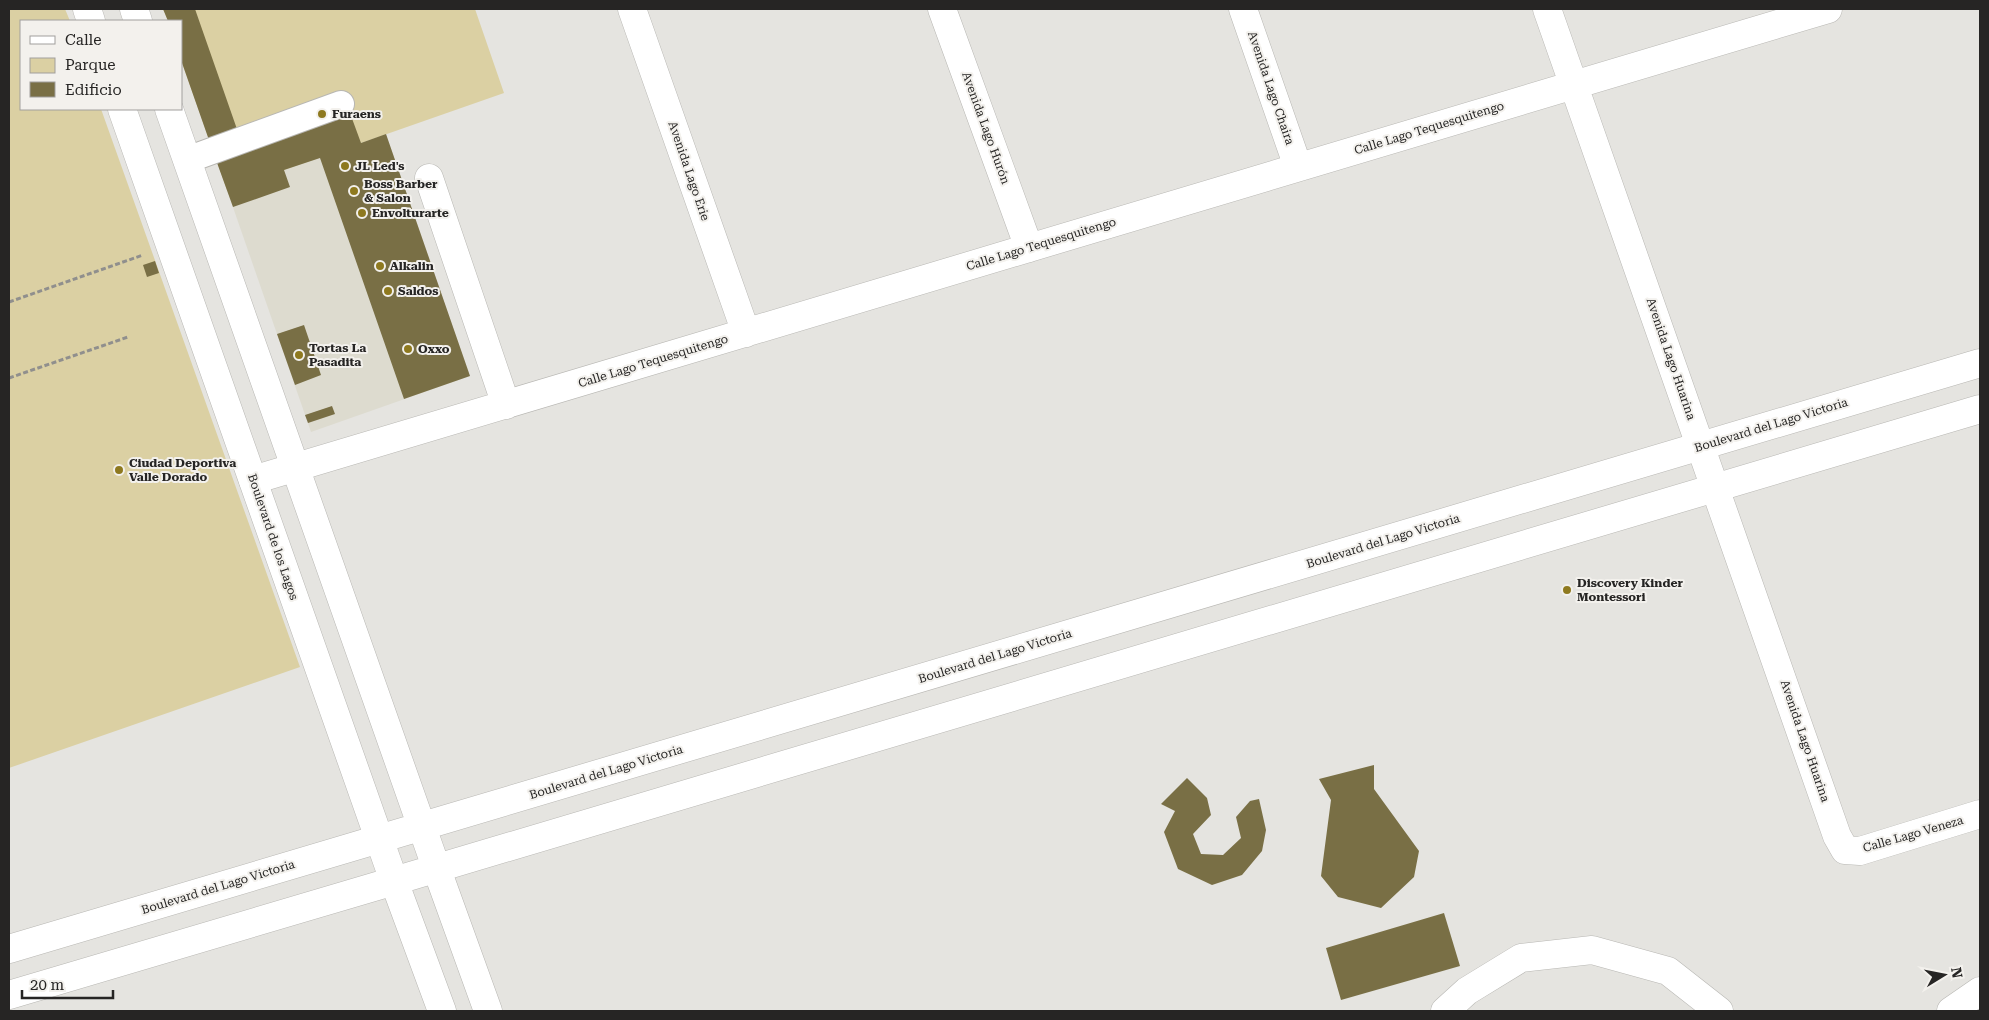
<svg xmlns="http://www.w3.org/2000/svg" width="1989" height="1020" viewBox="0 0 1989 1020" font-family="'Roboto Serif',serif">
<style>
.built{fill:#dddbcf}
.green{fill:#dbd0a3}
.building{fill:#796f45}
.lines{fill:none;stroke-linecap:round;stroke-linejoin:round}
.pedestrian-casing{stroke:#b8b7b3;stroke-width:28}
.minor-casing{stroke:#b8b7b3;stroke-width:29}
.tertiary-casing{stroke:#b8b7b3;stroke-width:29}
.secondary-casing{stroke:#b8b7b3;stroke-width:29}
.path{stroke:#908f8d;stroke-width:3;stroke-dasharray:5 2.5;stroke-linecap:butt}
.pedestrian{stroke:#fff;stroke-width:26}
.minor{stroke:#fff;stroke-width:28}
.tertiary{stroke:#fff;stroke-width:28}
.secondary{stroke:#fff;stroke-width:28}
.poi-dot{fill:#8e791f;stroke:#f3f1ed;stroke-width:2}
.labels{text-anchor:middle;stroke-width:4;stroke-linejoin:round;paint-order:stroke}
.street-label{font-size:12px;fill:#262524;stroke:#f3f1ed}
.poi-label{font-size:12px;font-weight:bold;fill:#262524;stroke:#f3f1ed;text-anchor:start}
</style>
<rect width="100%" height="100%" fill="#e5e4e0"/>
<path class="built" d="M386 134 470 376 311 432 227 190Z"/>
<path class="green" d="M9 9H65L70 21H21V109H101L300 667 9 768Z
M163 9H475L504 93 227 190 181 60V21H168Z"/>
<path class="building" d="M163 9H195L238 132 210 143 181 60V21H168Z
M350 113 361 143 386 134 470 376 404 399 320 158 284 170 290 187 233 207 216 160Z
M155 261 159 273 147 277 143 265Z
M304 325 321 375 295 385 277 334Z
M332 406 335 414 308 423 305 415Z
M1374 765V789L1419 851 1414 877 1381 908 1338 897 1321 876 1331 800 1319 779Z
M1187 778 1207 798 1211 815 1193 834 1201 854 1223 855 1241 838 1236 817 1250 801 1259 799 1266 830 1262 851 1242 875 1212 885 1178 869 1164 832 1175 811 1161 804Z
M1444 913 1460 966 1341 1000 1326 948Z"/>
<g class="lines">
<g class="pedestrian-casing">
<path id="pedestrian" d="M187 160 341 104"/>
</g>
<g class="minor-casing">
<path id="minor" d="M632 9 746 333
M942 9 1029 248
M1243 9 1298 167
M1547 9 1837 836 1845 850 1860 851 1980 814
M429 178 506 405
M253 480 1828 9
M1445 1011 1467 991 1521 958 1592 950 1668 971 1719 1011
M1951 1011 1980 991"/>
</g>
<g class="tertiary-casing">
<path id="tertiary" d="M436 867 488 1011
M9 949 379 839
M9 995 394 881 442 1011"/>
</g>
<g class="secondary-casing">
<path id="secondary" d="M87 9 91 21
M134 9 138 21
M122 109 394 881 1980 409
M169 109 436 867
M379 839 1980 363"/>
</g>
<path class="path" d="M9 302 143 255
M9 378 128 337"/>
<use href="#pedestrian" class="pedestrian"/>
<use href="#minor" class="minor"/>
<use href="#tertiary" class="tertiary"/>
<use href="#secondary" class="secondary"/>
</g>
<g class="poi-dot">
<circle cx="322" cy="114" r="5"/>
<circle cx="345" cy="166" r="5"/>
<circle cx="354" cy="191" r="5"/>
<circle cx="362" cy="213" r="5"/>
<circle cx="380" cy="266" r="5"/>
<circle cx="388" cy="291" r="5"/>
<circle cx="408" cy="349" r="5"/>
<circle cx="299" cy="355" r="5"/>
<circle cx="119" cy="470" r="5"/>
<circle cx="1567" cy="590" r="5"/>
</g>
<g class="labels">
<g class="street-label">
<text transform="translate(1271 88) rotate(71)" y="4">Avenida Lago Chaira</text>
<text transform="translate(986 128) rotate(70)" y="4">Avenida Lago Hurón</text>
<text transform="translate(1429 128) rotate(-17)" y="4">Calle Lago Tequesquitengo</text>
<text transform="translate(689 171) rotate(71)" y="4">Avenida Lago Erie</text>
<text transform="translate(1041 244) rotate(-17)" y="4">Calle Lago Tequesquitengo</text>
<text transform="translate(1671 359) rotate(71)" y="4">Avenida Lago Huarina</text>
<text transform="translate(653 361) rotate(-17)" y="4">Calle Lago Tequesquitengo</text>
<text transform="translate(1771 425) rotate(-17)" y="4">Boulevard del Lago Victoria</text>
<text transform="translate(273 537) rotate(71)" y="4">Boulevard de los Lagos</text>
<text transform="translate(1383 541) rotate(-17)" y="4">Boulevard del Lago Victoria</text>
<text transform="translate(995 656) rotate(-17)" y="4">Boulevard del Lago Victoria</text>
<text transform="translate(1805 741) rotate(71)" y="4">Avenida Lago Huarina</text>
<text transform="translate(606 772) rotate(-17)" y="4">Boulevard del Lago Victoria</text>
<text transform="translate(1913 834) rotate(-16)" y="4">Calle Lago Veneza</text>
<text transform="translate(218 887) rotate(-17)" y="4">Boulevard del Lago Victoria</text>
</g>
<g class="poi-label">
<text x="332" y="118">Furaens</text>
<text x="355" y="170">JL Led's</text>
<text x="364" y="188">Boss Barber<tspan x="364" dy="14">&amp; Salon</tspan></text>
<text x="372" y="217">Envolturarte</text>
<text x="390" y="270">Alkalin</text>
<text x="398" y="295">Saldos</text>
<text x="309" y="352">Tortas La<tspan x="309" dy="14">Pasadita</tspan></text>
<text x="418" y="353">Oxxo</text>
<text x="129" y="467">Ciudad Deportiva<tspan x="129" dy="14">Valle Dorado</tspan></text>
<text x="1577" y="587">Discovery Kinder<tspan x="1577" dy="14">Montessori</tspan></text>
</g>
</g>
<rect width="1989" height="1020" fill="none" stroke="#262524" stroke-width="20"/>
<rect x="20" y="20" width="162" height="90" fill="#f3f1ed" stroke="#a19f9d"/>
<rect x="30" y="36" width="25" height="8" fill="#ffffff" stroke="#a19f9d"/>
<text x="65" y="45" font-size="15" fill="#262524">Calle</text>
<rect x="30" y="58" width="25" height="15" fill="#dbd0a3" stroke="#a19f9d"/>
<text x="65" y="70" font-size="15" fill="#262524">Parque</text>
<rect x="30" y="82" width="25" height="15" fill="#796f45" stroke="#a19f9d"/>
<text x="65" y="95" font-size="15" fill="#262524">Edificio</text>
<g transform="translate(1944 975) rotate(80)" stroke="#f3f1ed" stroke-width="4" paint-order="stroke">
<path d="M0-4L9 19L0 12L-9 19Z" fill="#262524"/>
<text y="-8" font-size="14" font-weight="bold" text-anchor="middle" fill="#262524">N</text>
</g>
<path d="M22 990v8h91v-8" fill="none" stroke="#262524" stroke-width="2.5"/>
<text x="30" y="990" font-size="15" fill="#262524" stroke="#f3f1ed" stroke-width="4" paint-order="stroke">20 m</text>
</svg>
